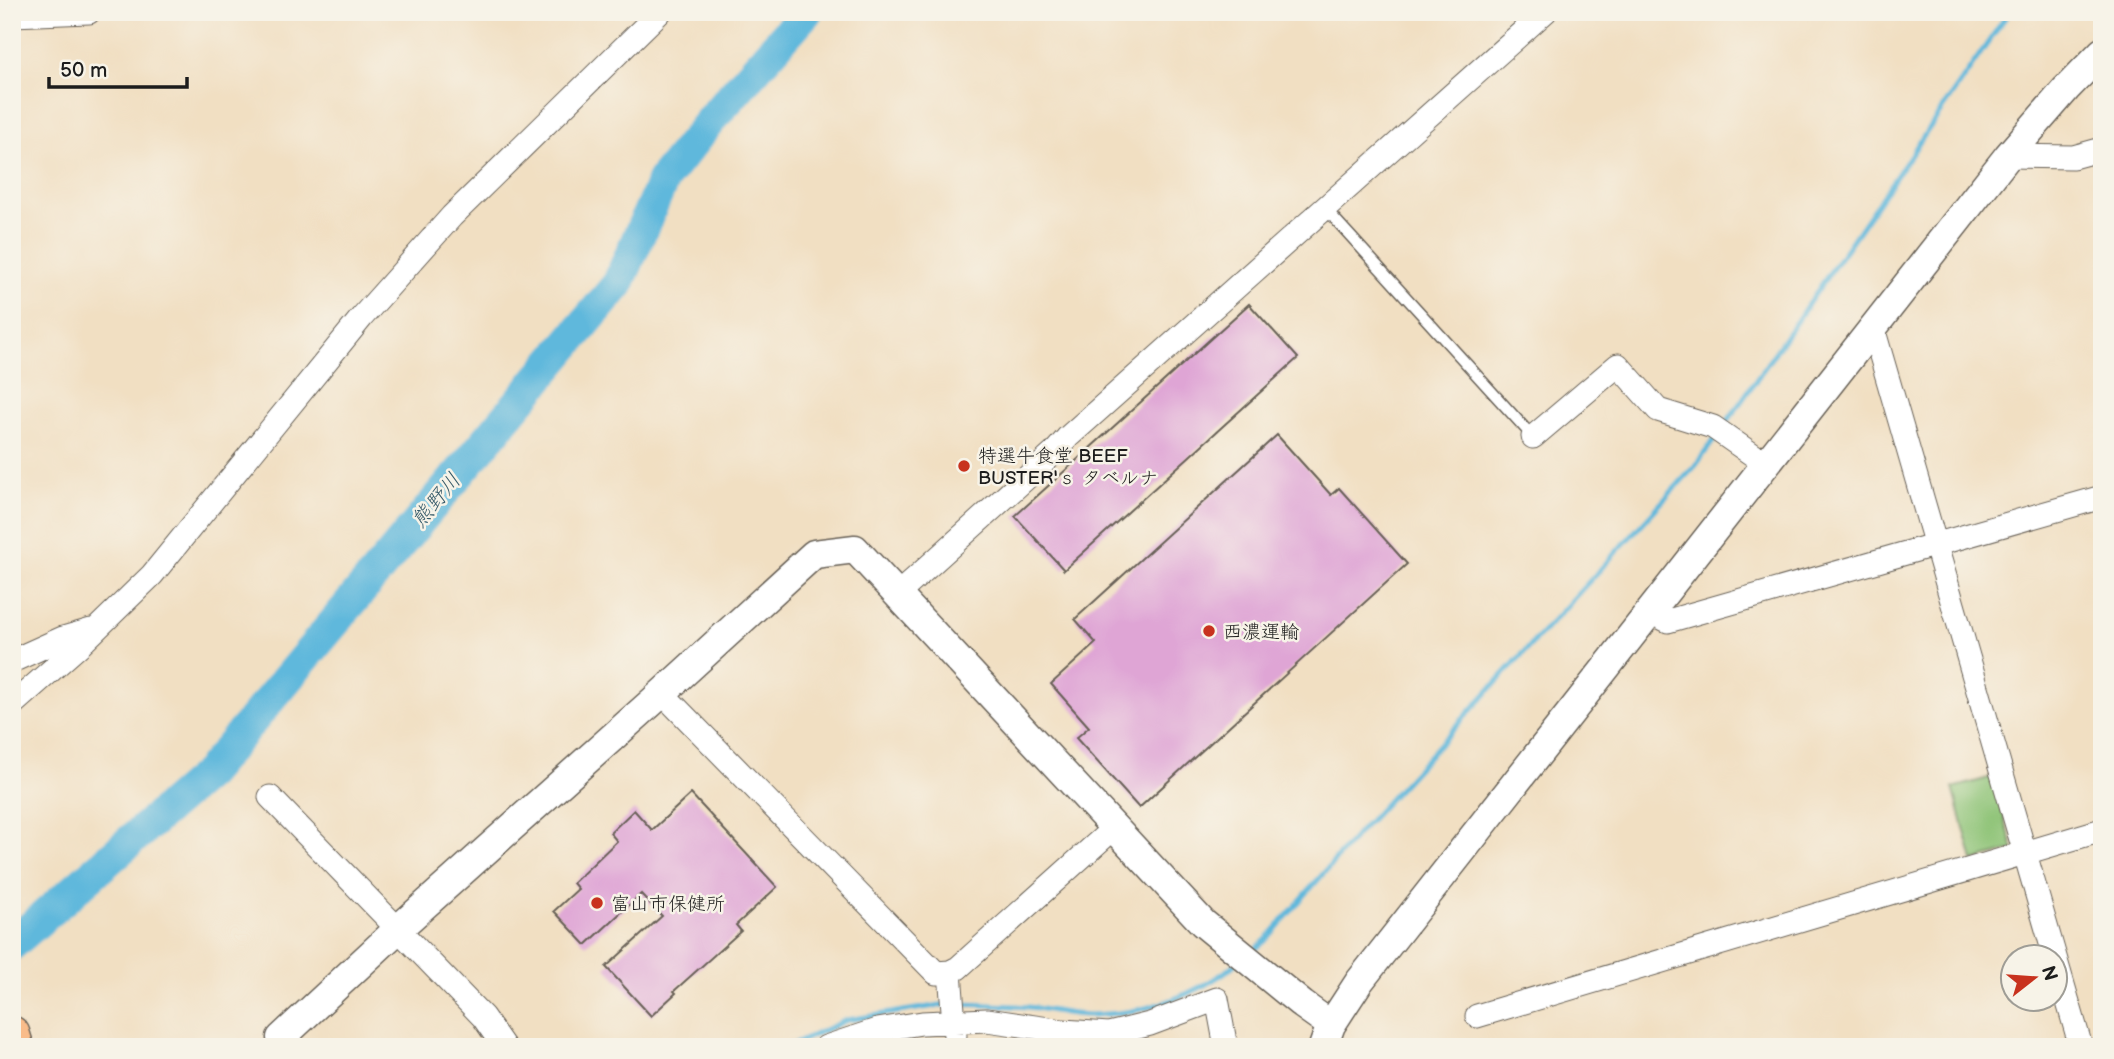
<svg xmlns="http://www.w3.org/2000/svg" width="2114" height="1059" viewBox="0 0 2114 1059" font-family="'Balsamiq Sans','Klee One',sans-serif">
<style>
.green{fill:#8dc376;stroke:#547049;stroke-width:2}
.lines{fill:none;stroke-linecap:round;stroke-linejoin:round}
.stream{stroke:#5eb8dc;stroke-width:5}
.river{stroke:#5eb8dc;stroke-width:33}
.building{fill:#dfa5d5}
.service-casing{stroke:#676056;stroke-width:13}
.minor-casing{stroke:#676056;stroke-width:25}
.tertiary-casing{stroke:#676056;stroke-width:31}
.primary-casing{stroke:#676056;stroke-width:38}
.service{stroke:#fff;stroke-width:10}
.minor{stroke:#fff;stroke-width:23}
.tertiary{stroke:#fff;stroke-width:28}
.primary{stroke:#f9bc8a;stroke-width:35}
.poi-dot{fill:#c8321e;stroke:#f7f3e8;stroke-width:2.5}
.labels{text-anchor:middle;stroke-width:5;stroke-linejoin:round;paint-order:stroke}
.poi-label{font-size:19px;fill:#1c1c1c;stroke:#f7f3e8;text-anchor:start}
.water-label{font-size:21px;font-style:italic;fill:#365a69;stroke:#f7f3e8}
</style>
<rect width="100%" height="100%" fill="#f7f3e8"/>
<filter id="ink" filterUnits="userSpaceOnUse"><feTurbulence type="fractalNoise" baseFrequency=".0143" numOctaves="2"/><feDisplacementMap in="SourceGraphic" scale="14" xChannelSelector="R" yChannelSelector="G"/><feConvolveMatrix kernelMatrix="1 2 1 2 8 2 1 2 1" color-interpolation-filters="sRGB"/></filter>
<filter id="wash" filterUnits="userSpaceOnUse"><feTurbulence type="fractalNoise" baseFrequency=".00686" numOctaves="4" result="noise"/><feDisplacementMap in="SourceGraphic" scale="28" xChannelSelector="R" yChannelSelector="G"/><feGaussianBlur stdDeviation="1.57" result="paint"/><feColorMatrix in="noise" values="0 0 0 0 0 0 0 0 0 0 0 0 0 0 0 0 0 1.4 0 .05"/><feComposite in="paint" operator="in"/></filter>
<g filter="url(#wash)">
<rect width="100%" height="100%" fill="#f1dfc2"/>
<path class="green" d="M1992 777 2014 850 1973 861 1953 788Z"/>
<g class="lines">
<path class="stream" d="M1723 428 2009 12
M1253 951 1266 940 1361 830 1696 465 1717 436
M958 1004C981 1005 1005 1005 1028 1007 1049 1009 1071 1016 1092 1015 1143 1014 1197 996 1237 963
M787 1047 847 1020 948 1004"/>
<path class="river" d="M12 944 208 773 618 284 664 178 713 117 806 12"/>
</g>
<g id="blocks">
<path class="building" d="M1249 304 1298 358 1064 570 1015 516Z
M1277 435 1331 495 1339 488 1407 564 1139 808 1076 738 1089 727 1051 684 1096 643 1075 619Z
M691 794 777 887 736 925 741 931 674 991 676 993 651 1016 606 967 662 916 641 894 586 945 554 911 578 889 573 883 617 841 610 833 634 810 652 830Z"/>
</g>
</g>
<g filter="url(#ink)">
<use href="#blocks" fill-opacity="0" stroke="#676056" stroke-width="2"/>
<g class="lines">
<g class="service-casing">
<path id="service" d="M1324 207 1533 437"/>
</g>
<g class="minor-casing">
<path id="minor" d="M12 15 89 12
M2008 156 2073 157 2102 149
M1873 328 2081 1047
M1533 437 1618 365 1658 410 1713 427 1766 464
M898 594 1055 452 1068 437 1545 12
M1650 612 1668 621 2102 497
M12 661 63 638 91 630
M662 693 936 973 950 972 958 968 1115 827
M12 705 80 645 152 575 362 317 452 216 660 12
M270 797 483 1017 504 1047
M950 972 955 1036
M1477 1016 2102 830
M826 1047 877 1030 922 1023 987 1020 1063 1031 1109 1034 1150 1024 1217 999 1226 1047"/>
</g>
<g class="tertiary-casing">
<path id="tertiary" d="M289 1047 281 1038 398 929 662 693 814 554 855 549 1203 923 1303 1005 1331 1025
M1323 1047 1331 1025 1359 982 2008 156 2066 89 2102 52"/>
</g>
<g class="primary-casing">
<path id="primary" d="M12 1034 16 1047"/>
</g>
<use href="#service" class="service"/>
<use href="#minor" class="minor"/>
<use href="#tertiary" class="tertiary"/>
<use href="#primary" class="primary"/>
</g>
</g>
<g class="poi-dot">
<circle cx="964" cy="466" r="7"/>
<circle cx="1209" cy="631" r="7"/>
<circle cx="597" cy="903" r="7"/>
</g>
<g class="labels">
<g class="poi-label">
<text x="978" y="462">特選牛食堂 BEEF<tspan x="978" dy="22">BUSTER'ｓ タベルナ</tspan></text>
<text x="1223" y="638">西濃運輸</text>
<text x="611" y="910">富山市保健所</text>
</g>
<g class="water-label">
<text transform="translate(436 500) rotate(-50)" y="7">熊野川</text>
</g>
</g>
<rect width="2114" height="1059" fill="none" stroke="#f7f3e8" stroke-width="42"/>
<g transform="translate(2034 978) rotate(73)"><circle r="33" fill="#f7f3e8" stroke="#9f9d96" stroke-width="2"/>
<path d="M0-5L12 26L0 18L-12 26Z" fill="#c8321e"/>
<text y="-10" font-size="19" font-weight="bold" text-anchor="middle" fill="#1c1c1c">N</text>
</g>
<path d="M49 77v10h138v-10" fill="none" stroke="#1c1c1c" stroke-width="3.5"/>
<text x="60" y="77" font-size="21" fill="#1c1c1c" stroke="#f7f3e8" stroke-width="5" paint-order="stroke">50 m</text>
</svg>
